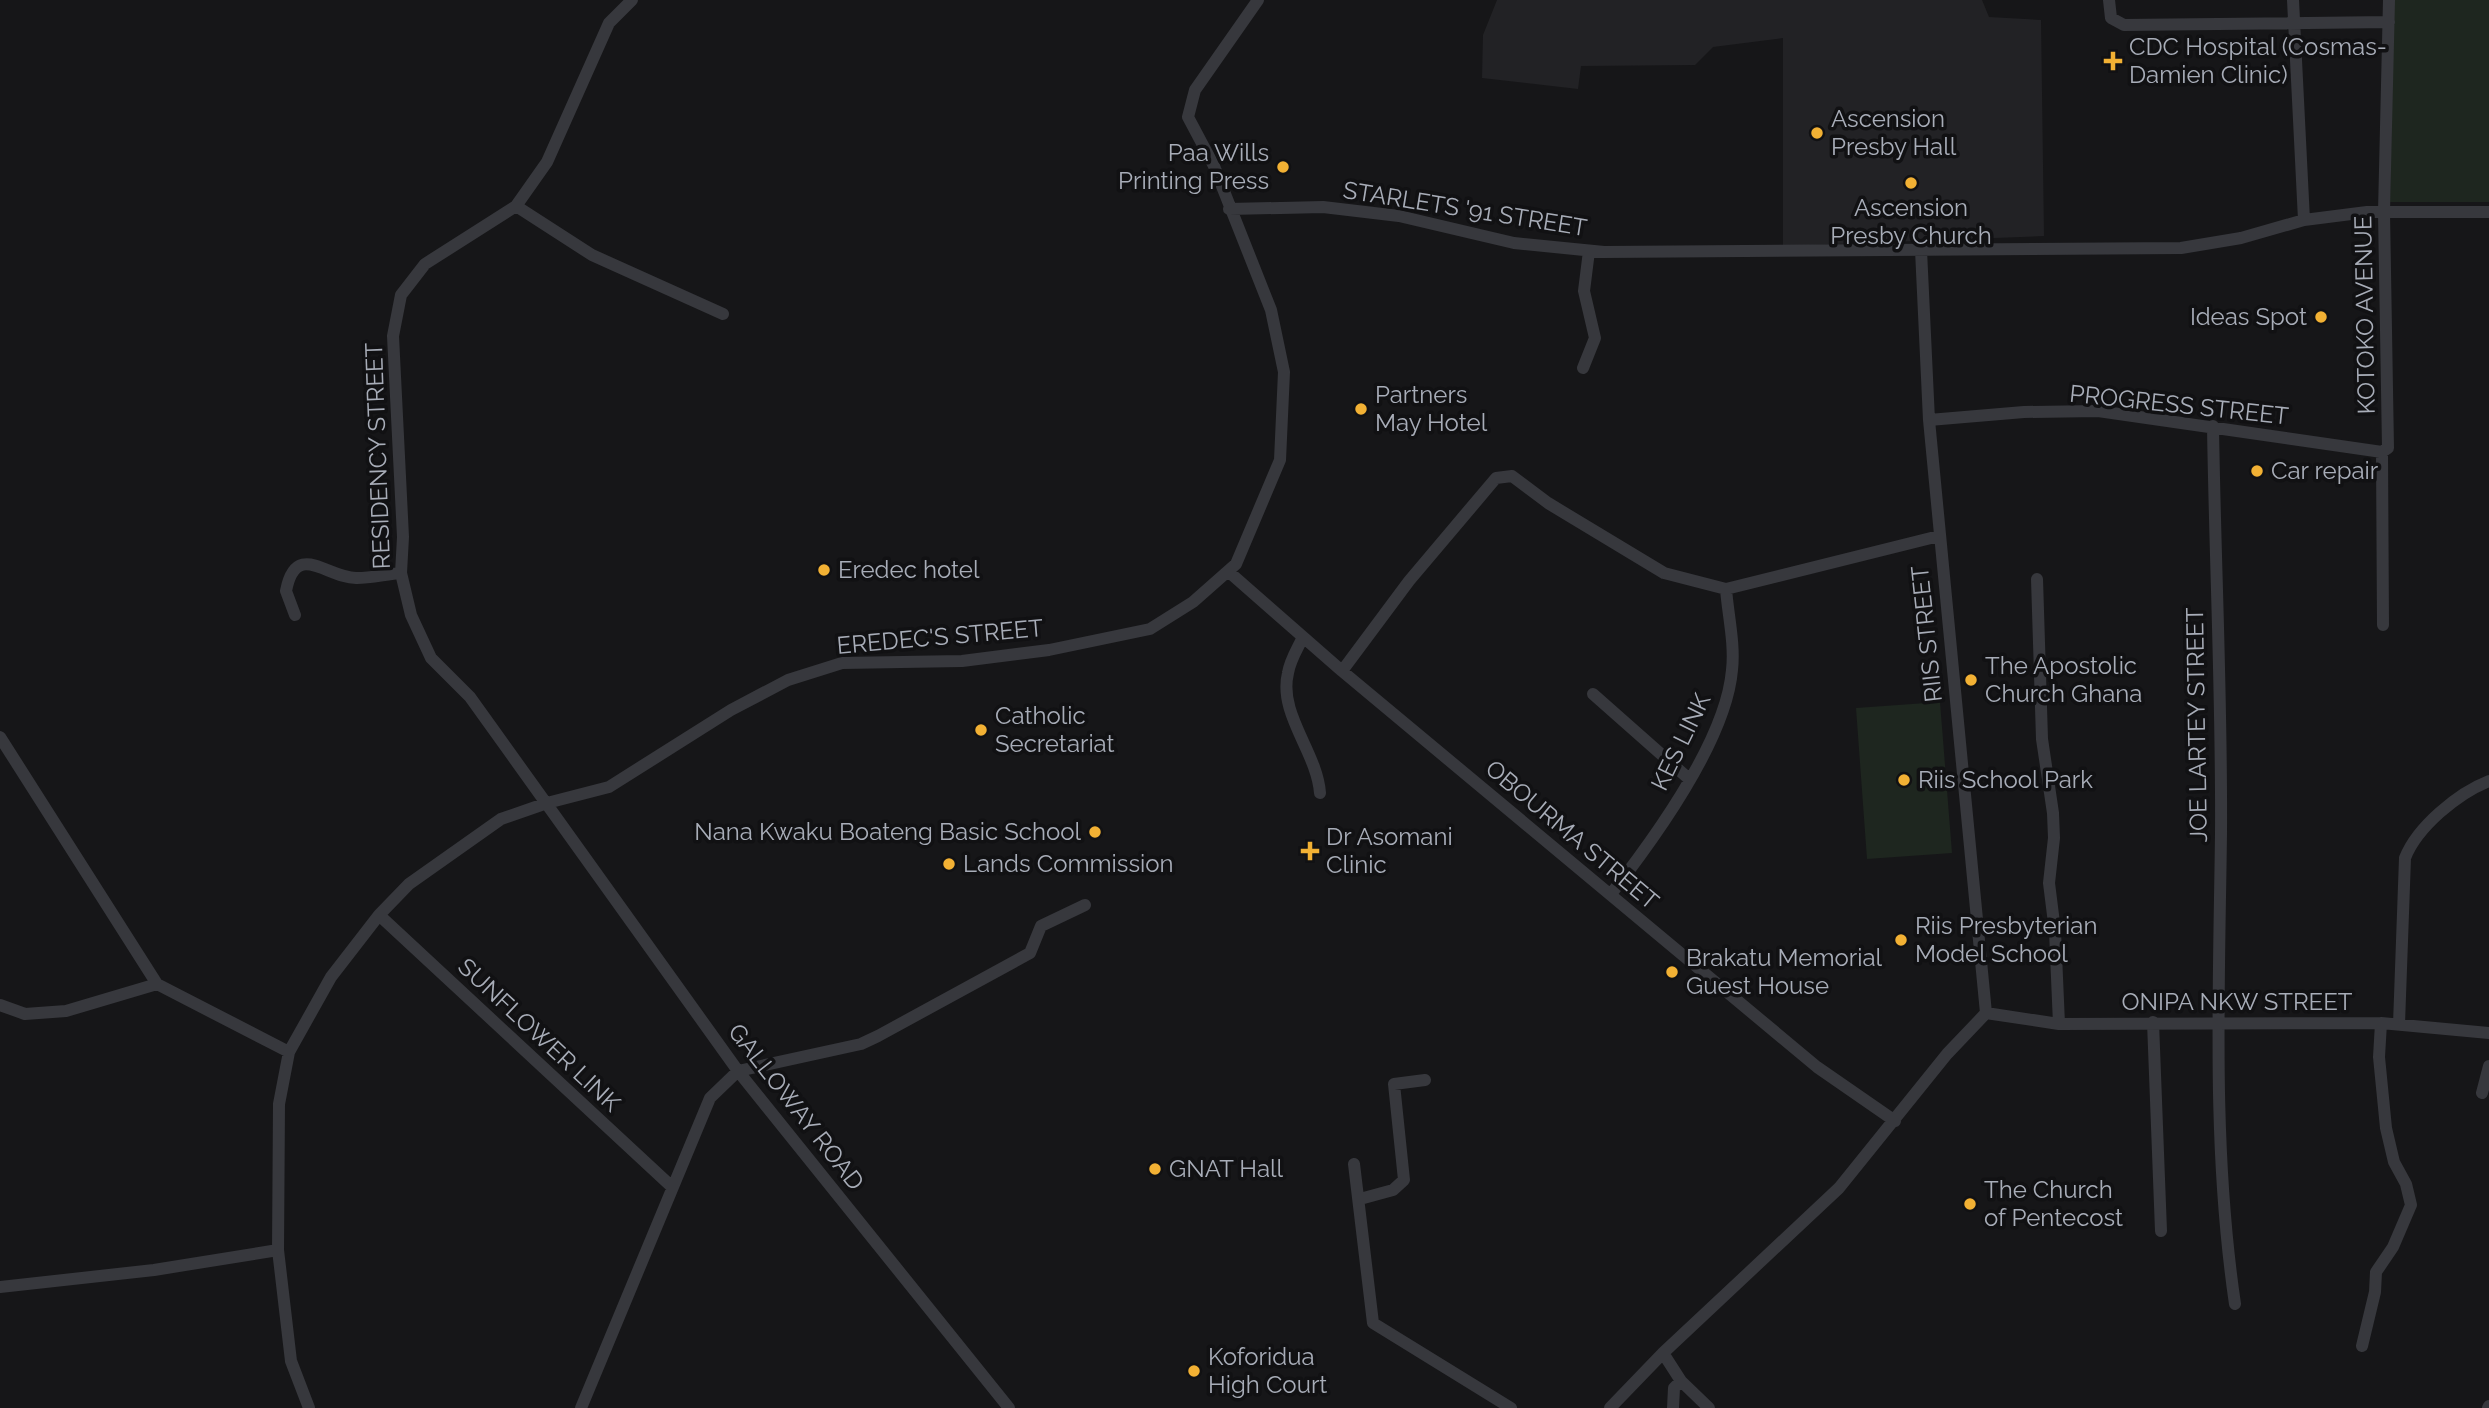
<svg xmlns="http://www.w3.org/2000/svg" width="2489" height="1408" viewBox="0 0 2489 1408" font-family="Raleway,sans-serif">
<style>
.built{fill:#222225}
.green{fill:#1e261f}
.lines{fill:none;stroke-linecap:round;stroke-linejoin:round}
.minor{stroke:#37383d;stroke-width:12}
.poi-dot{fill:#f2b134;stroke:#111113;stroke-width:2.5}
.labels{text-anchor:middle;stroke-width:7;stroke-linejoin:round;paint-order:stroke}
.poi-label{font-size:24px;fill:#a8adb8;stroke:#111113;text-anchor:start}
.street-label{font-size:24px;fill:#a8adb8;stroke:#111113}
</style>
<rect width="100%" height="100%" fill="#161618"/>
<path class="built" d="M1497 0H1982L1989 17 2041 20 2044 236 1783 246V38L1713 47 1695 65 1581 66 1578 89 1482 78 1483 35Z"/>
<path class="green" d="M2394 0H2489V202H2390Z
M1940 702 1952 853 1867 859 1856 708Z"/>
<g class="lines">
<path class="minor" d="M632 0 609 23 547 162 516 206 425 264 401 295 393 336 403 537 401 573 411 615 431 658 470 697 738 1071 1009 1408
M2109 0 2111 18 2124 25 2389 22
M2293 0 2304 220
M516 206 592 255 723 314
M1229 209 1323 207 1399 216 1514 243 1604 252 2181 248 2241 238 2304 220 2367 212H2489
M1921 250 1929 420 1986 1013
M1583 368 1595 338 1584 291 1589 251
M1929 420 2024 412 2098 411 2382 452
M2213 426C2215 562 2222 698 2221 834 2219 991 2212 1148 2235 1304
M1229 572 1342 671 1817 1067 1895 1121
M2037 579 2042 739 2053 813 2054 838 2049 883 2055 931 2059 1024
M295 615 286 591C296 539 328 579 357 578 371 578 387 574 401 573
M2383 625 2382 452 2388 448 2384 212 2389 0
M1303 637C1298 648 1290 660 1288 673 1278 714 1317 752 1320 793
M1342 671 1409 581 1496 478 1512 476 1548 503 1664 573 1726 589 1939 536
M1593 694 1688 778
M0 737 157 984
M1611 894C1654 839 1726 740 1732 670 1735 644 1728 615 1726 589
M379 915 671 1186
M157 984 289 1052
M0 1005 25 1014 66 1011 157 984
M1986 1013 2059 1024 2381 1023 2489 1033
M2153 1022 2161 1231
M2399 1024 2405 858C2417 827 2458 793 2489 781
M2482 1093 2489 1066
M1354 1164 1373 1323 1511 1408
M1360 1199 1393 1190 1404 1180 1394 1084 1425 1080
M0 1287 154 1270 278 1250
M2362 1346 2375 1292 2376 1272 2393 1247 2411 1205 2406 1184 2394 1162 2386 1128 2379 1057 2381 1023
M1663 1353 1681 1381 1709 1408
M309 1408 291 1361 278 1250 279 1104 289 1052 331 977 379 915 409 884 501 819 547 803 609 787 731 710 788 680 842 663 962 661 1049 650 1150 629 1193 602 1236 564 1280 460 1284 372 1271 310 1214 166 1188 117 1195 90 1258 0
M581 1408 710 1098 738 1071 861 1044 878 1036 1030 953 1041 926 1085 905
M1610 1408 1663 1353 1839 1188 1947 1054 1986 1013
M1673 1408 1674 1388 1681 1381
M2488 1408 2489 1406"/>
</g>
<g class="poi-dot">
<path d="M2109.5 50.5h7v7h7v7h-7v7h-7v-7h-7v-7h7z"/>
<circle cx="1817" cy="133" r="7"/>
<circle cx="1283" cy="167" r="7"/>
<circle cx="1911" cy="183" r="7"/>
<circle cx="2321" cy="317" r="7"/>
<circle cx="1361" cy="409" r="7"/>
<circle cx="2257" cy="471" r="7"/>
<circle cx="824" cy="570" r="7"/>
<circle cx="1971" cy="680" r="7"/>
<circle cx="981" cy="730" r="7"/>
<circle cx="1904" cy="780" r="7"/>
<circle cx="1095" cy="832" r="7"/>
<path d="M1306.5 840.5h7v7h7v7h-7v7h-7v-7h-7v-7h7z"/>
<circle cx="949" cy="864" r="7"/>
<circle cx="1901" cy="940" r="7"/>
<circle cx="1672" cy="972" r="7"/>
<circle cx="1155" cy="1169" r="7"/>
<circle cx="1970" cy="1204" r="7"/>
<circle cx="1194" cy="1371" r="7"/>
</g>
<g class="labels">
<g class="poi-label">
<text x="2129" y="55">CDC Hospital (Cosmas-<tspan x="2129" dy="28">Damien Clinic)</tspan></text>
<text x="1831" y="127">Ascension<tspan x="1831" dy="28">Presby Hall</tspan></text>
<text x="1269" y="161" text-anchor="end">Paa Wills<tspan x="1269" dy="28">Printing Press</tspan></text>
<text x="1911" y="216" text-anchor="middle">Ascension<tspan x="1911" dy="28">Presby Church</tspan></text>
<text x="2307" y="325" text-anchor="end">Ideas Spot</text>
<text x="1375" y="403">Partners<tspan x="1375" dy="28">May Hotel</tspan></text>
<text x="2271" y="479">Car repair</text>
<text x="838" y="578">Eredec hotel</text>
<text x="1985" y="674">The Apostolic<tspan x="1985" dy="28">Church Ghana</tspan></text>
<text x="995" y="724">Catholic<tspan x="995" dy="28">Secretariat</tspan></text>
<text x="1918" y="788">Riis School Park</text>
<text x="1081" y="840" text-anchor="end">Nana Kwaku Boateng Basic School</text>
<text x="1326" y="845">Dr Asomani<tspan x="1326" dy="28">Clinic</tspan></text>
<text x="963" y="872">Lands Commission</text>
<text x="1915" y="934">Riis Presbyterian<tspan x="1915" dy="28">Model School</tspan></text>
<text x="1686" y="966">Brakatu Memorial<tspan x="1686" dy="28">Guest House</tspan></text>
<text x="1169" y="1177">GNAT Hall</text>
<text x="1984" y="1198">The Church<tspan x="1984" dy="28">of Pentecost</tspan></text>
<text x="1208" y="1365">Koforidua<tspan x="1208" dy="28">High Court</tspan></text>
</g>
<g class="street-label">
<text transform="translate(1465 209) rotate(9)" y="8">STARLETS '91 STREET</text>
<text transform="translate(2365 315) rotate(-91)" y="8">KOTOKO AVENUE</text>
<text transform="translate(2179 405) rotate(6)" y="8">PROGRESS STREET</text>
<text transform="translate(378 456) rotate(-92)" y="8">RESIDENCY STREET</text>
<text transform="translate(1927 634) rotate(-96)" y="8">RIIS STREET</text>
<text transform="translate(940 637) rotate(-5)" y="8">EREDEC'S STREET</text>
<text transform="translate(2197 725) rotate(-91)" y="8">JOE LARTEY STREET</text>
<text transform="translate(1681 742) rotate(-64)" y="8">KES LINK</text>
<text transform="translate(1572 835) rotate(40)" y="8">OBOURMA STREET</text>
<text x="2237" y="1010">ONIPA NKW STREET</text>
<text transform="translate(539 1035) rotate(43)" y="8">SUNFLOWER LINK</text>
<text transform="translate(796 1107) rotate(52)" y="8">GALLOWAY ROAD</text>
</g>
</g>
</svg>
